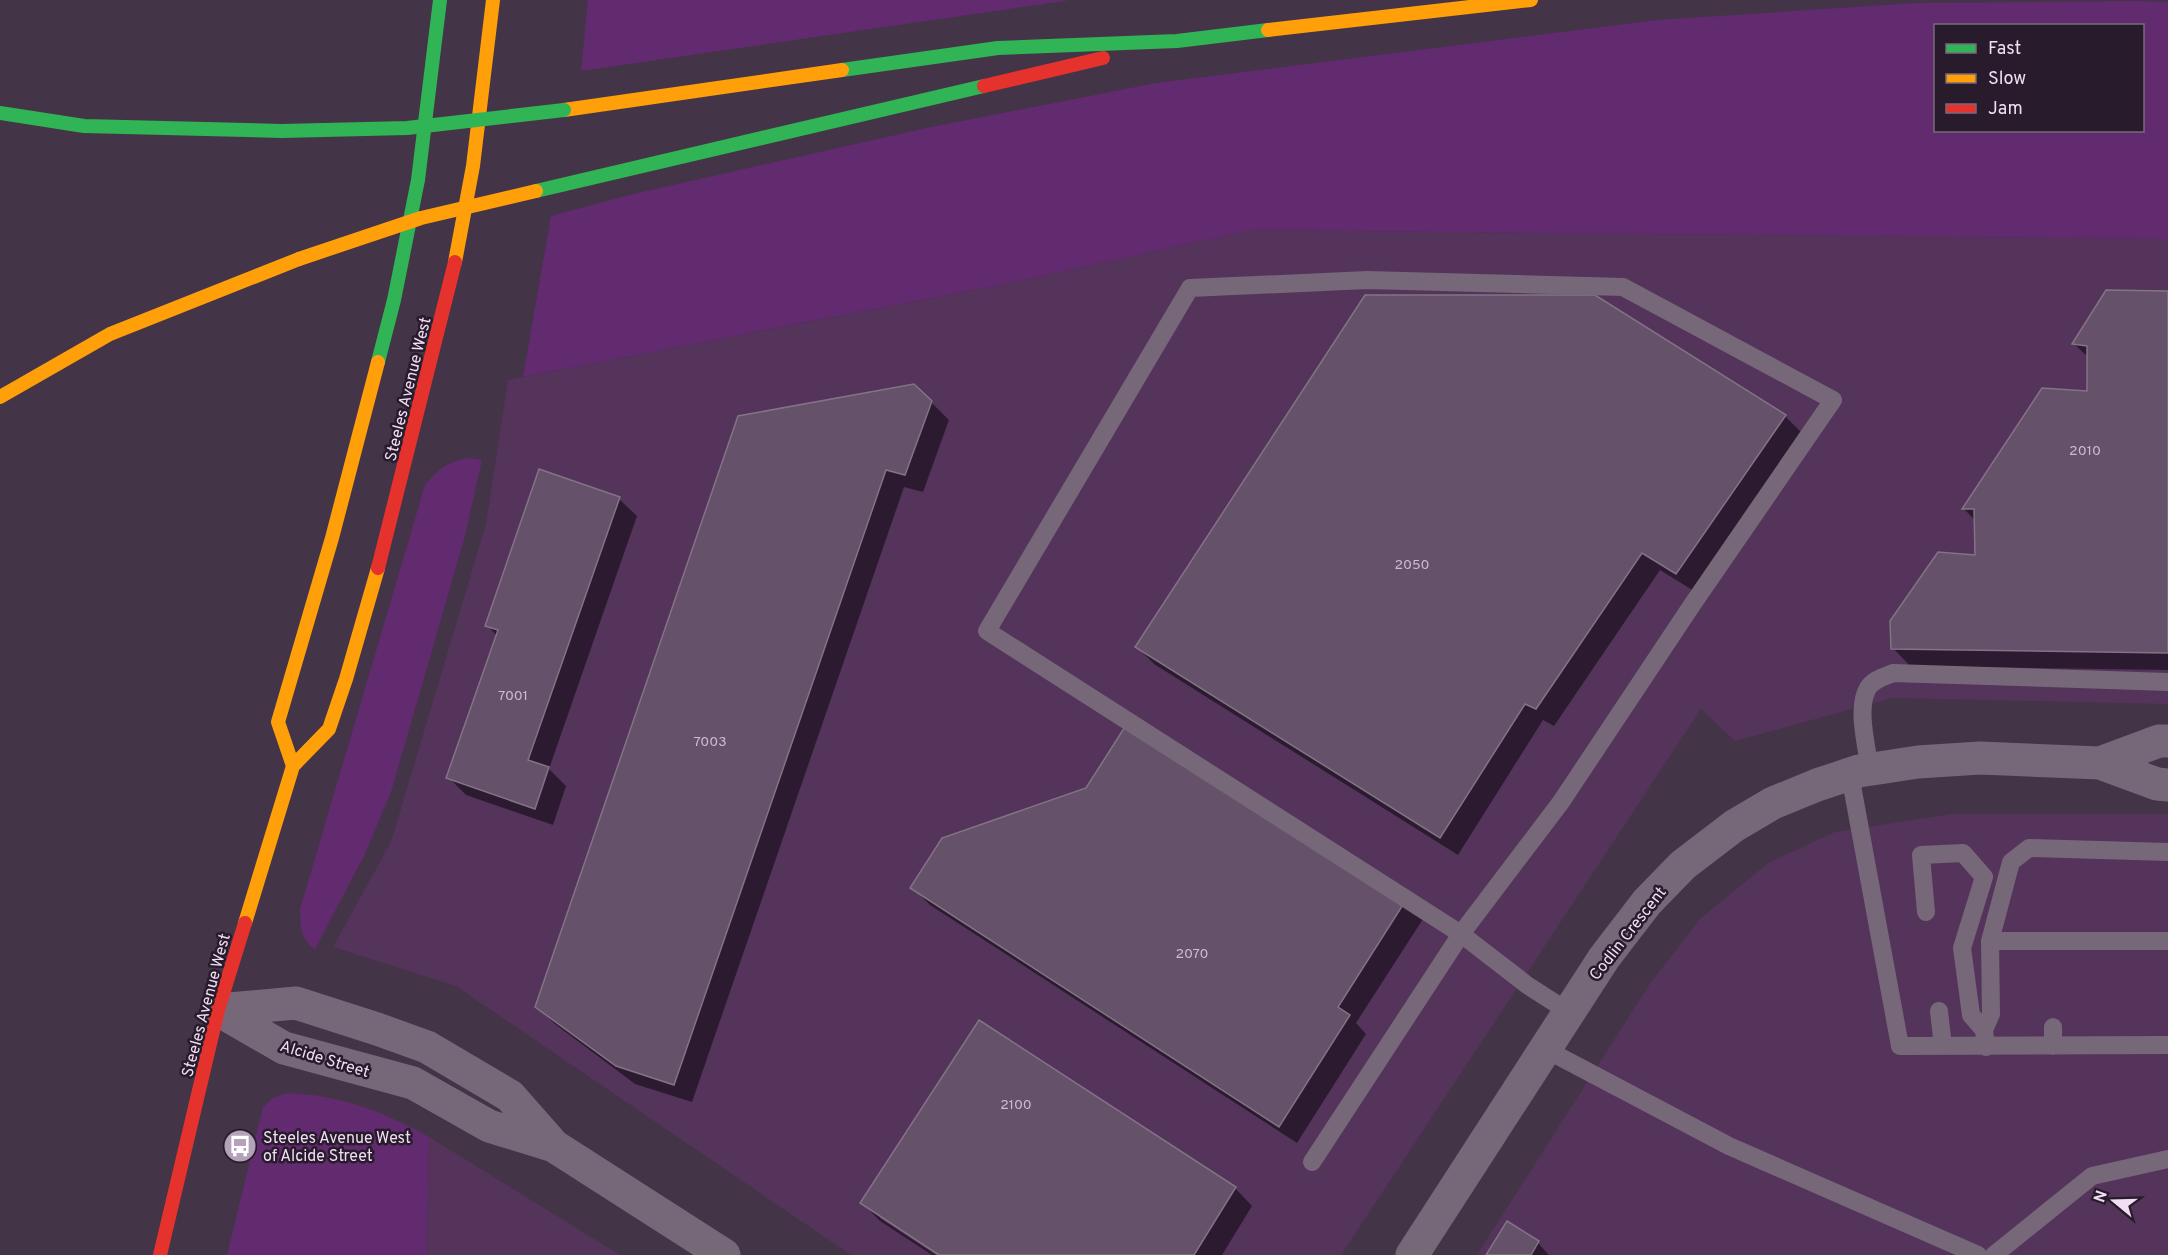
<svg xmlns="http://www.w3.org/2000/svg" width="2168" height="1255" viewBox="0 0 2168 1255" font-family="Overpass,sans-serif">
<style>
.built{fill:#54345b}
.green{fill:#622a6f;fill-rule:evenodd}
.shadow{fill:#0007}
.building{fill:#65516a;stroke:#827485;stroke-width:1.5}
.lines{fill:none;stroke-linecap:round;stroke-linejoin:round}
.lane{stroke:#766879;stroke-width:18}
.street{stroke:#766879;stroke-width:33}
.fast{stroke:#30b455;stroke-width:14}
.slow{stroke:#ff9f0a;stroke-width:14}
.jam{stroke:#e5322d;stroke-width:14}
.fast-bridge{stroke:#30b455;stroke-width:14}
.slow-bridge{stroke:#ff9f0a;stroke-width:14}
.labels{text-anchor:middle;stroke-width:5;stroke-linejoin:round;paint-order:stroke}
.number-label{font-size:14px;fill:#cebbd2}
.street-label{font-size:16px;fill:#f1def5;stroke:#281b2b}
.poi-label{font-size:16px;fill:#f1def5;stroke:#281b2b;text-anchor:start}
</style>
<rect width="100%" height="100%" fill="#443448"/>
<path class="built" d="M1252 230 2168 239V704L1892 698 1735 741 1701 709 1341 1255H851L456 986 333 947 391 842 486 524 508 380 1020 281Z
M1951 814H2168V1255H1477L1651 982 1700 919 1768 863 1835 832Z
M429 1137 620 1255H427Z"/>
<path class="green" d="M588 0H1071L581 71Z
M2137 1 2168 2V239L1252 230 1020 281 523 377 551 216 633 194 931 127 1156 83 1657 20 1915 3ZM1936 26H2142V130H1936Z
M470 458 482 460 465 536 391 792 365 854 315 949C299 938 301 927 300 909L425 485C440 468 447 461 470 458Z
M287 1093C299 1094 312 1094 324 1097 361 1103 397 1119 429 1137L427 1255H227L263 1107 273 1098Z"/>
<path class="shadow" d="M2168 293V670L1910 666 1893 648 1976 556V521L1964 509 2043 390 2089 392V358L2074 344Z
M914 385 949 420 923 492 904 487 692 1102 635 1084 555 1024 537 1007Z
M1785 416 1803 434 1694 591 1660 570 1554 726 1543 720 1458 855 1154 664 1137 647Z
M619 499 637 516 549 769 566 786 553 825 466 795 448 777 497 636 487 625Z
M912 887 1405 901 1423 919 1356 1023 1366 1034 1297 1143 930 905Z
M1235 1188 1252 1206 1222 1255H941L880 1215V1218L936 1255H932L880 1221 862 1203Z
M1508 1223 1538 1243 1549 1255H1488Z"/>
<path class="building" d="M2106 290 2168 291V653L1891 649 1890 621 1938 552 1975 555 1974 509H1962L2042 388 2087 391V346L2072 344Z
M1365 295H1595L1786 415 1676 574 1642 553 1536 709 1525 704 1440 838 1135 647Z
M914 384 932 401 905 475 886 470 674 1085 616 1066 535 1007 738 416Z
M539 469 620 497 528 760 549 767 535 809 446 778 498 630 485 626Z
M1128 722 1406 900 1338 1007 1350 1015 1279 1127 910 888 942 838 1086 788Z
M979 1020 1236 1187 1194 1255H939L860 1203Z
M1507 1221 1539 1241 1531 1255H1486Z"/>
<g class="lines">
<path class="lane" d="M1870 770C1867 748 1856 707 1868 688 1874 679 1884 677 1893 673L2168 682
M1850 775 1900 1046 2168 1045
M1926 912 1921 855 1963 853 1984 877 1962 948 1971 1015 1984 1030
M1990 941H2168
M1939 1011 1943 1046
M2053 1027V1046
M1986 1047 1984 1030 1991 1014 1990 941 2011 862 2029 848 2168 852
M1545 1049 1729 1146 1978 1255
M1312 1162 1461 934 1561 802 1692 605 1833 400 1623 287 1367 280 1190 288 987 631 1461 934 1527 985 1569 1012
M1994 1255 2092 1176 2168 1159"/>
<path class="street" d="M2100 763 2159 741H2168
M218 1010 284 1048 413 1083 489 1126 554 1146 724 1255
M218 1010 296 1003 377 1029 427 1047 510 1096 554 1146
M1412 1255 1604 958 1647 902 1683 865 1734 826 1773 803 1817 785 1859 771 1918 762 1980 758 2100 763 2157 784 2168 785"/>
<path class="fast" d="M842 70 998 48 1177 41 1268 30
M0 113 84 126 282 131
M536 191 984 86
M378 362 394 300 418 180 440 0"/>
<path class="slow" d="M1268 30 1531 0
M564 110 842 70
M455 262 473 166 493 0
M0 397 110 334 299 259
M293 766 278 722 332 538 378 362
M245 923 293 766 329 729 346 679 378 568"/>
<path class="jam" d="M984 86 1103 58
M378 568 455 262
M160 1255 218 1010 245 923"/>
<path class="fast-bridge" d="M282 131 407 128 564 110"/>
<path class="slow-bridge" d="M299 259 421 218 536 191"/>
</g>
<defs>
<g id="bus-disc" transform="scale(1.725)"><circle r="9.5" fill="#b4a2b8" stroke="#281b2b"/><path d="M-5-6H5V4H4V6H2V4H-2V6H-4V4H-5ZM-3.5-4V0h7V-4ZM-3.5 1.2v1.5H-2V1.2ZM2 1.2v1.5H3.5V1.2Z" fill="#fff"/></g>
</defs>
<g fill-rule="evenodd">
<use href="#bus-disc" x="240" y="1146"/>
</g>
<g class="labels">
<g class="number-label">
<text x="2085" y="455">2010</text>
<text x="1412" y="569">2050</text>
<text x="513" y="700">7001</text>
<text x="710" y="746">7003</text>
<text x="1192" y="958">2070</text>
<text x="1016" y="1109">2100</text>
</g>
<g class="street-label">
<text transform="translate(407 389) rotate(-76)" y="6">Steeles Avenue West</text>
<text transform="translate(1627 933) rotate(-52)" y="6">Codlin Crescent</text>
<text transform="translate(205 1005) rotate(-75)" y="6">Steeles Avenue West</text>
<text transform="translate(325 1058) rotate(17)" y="6">Alcide Street</text>
</g>
<g class="poi-label">
<text x="263" y="1143">Steeles Avenue West<tspan x="263" dy="18">of Alcide Street</tspan></text>
</g>
</g>
<rect x="1934" y="24" width="210" height="108" fill="#281b2b" stroke="#78697c" stroke-width="1.5"/>
<rect x="1946" y="44" width="30" height="9" fill="#30b455" stroke="#78697c" stroke-width="1.5"/>
<text x="1988" y="54" font-size="18" fill="#f1def5">Fast</text>
<rect x="1946" y="74" width="30" height="9" fill="#ff9f0a" stroke="#78697c" stroke-width="1.5"/>
<text x="1988" y="84" font-size="18" fill="#f1def5">Slow</text>
<rect x="1946" y="104" width="30" height="9" fill="#e5322d" stroke="#78697c" stroke-width="1.5"/>
<text x="1988" y="114" font-size="18" fill="#f1def5">Jam</text>
<g transform="translate(2114 1201) rotate(289)" stroke="#281b2b" stroke-width="4.5" paint-order="stroke">
<path d="M0-4.5L10 22L0 15L-10 22Z" fill="#f1def5"/>
<text y="-9" font-size="16" font-weight="bold" text-anchor="middle" fill="#f1def5">N</text>
</g>
</svg>
